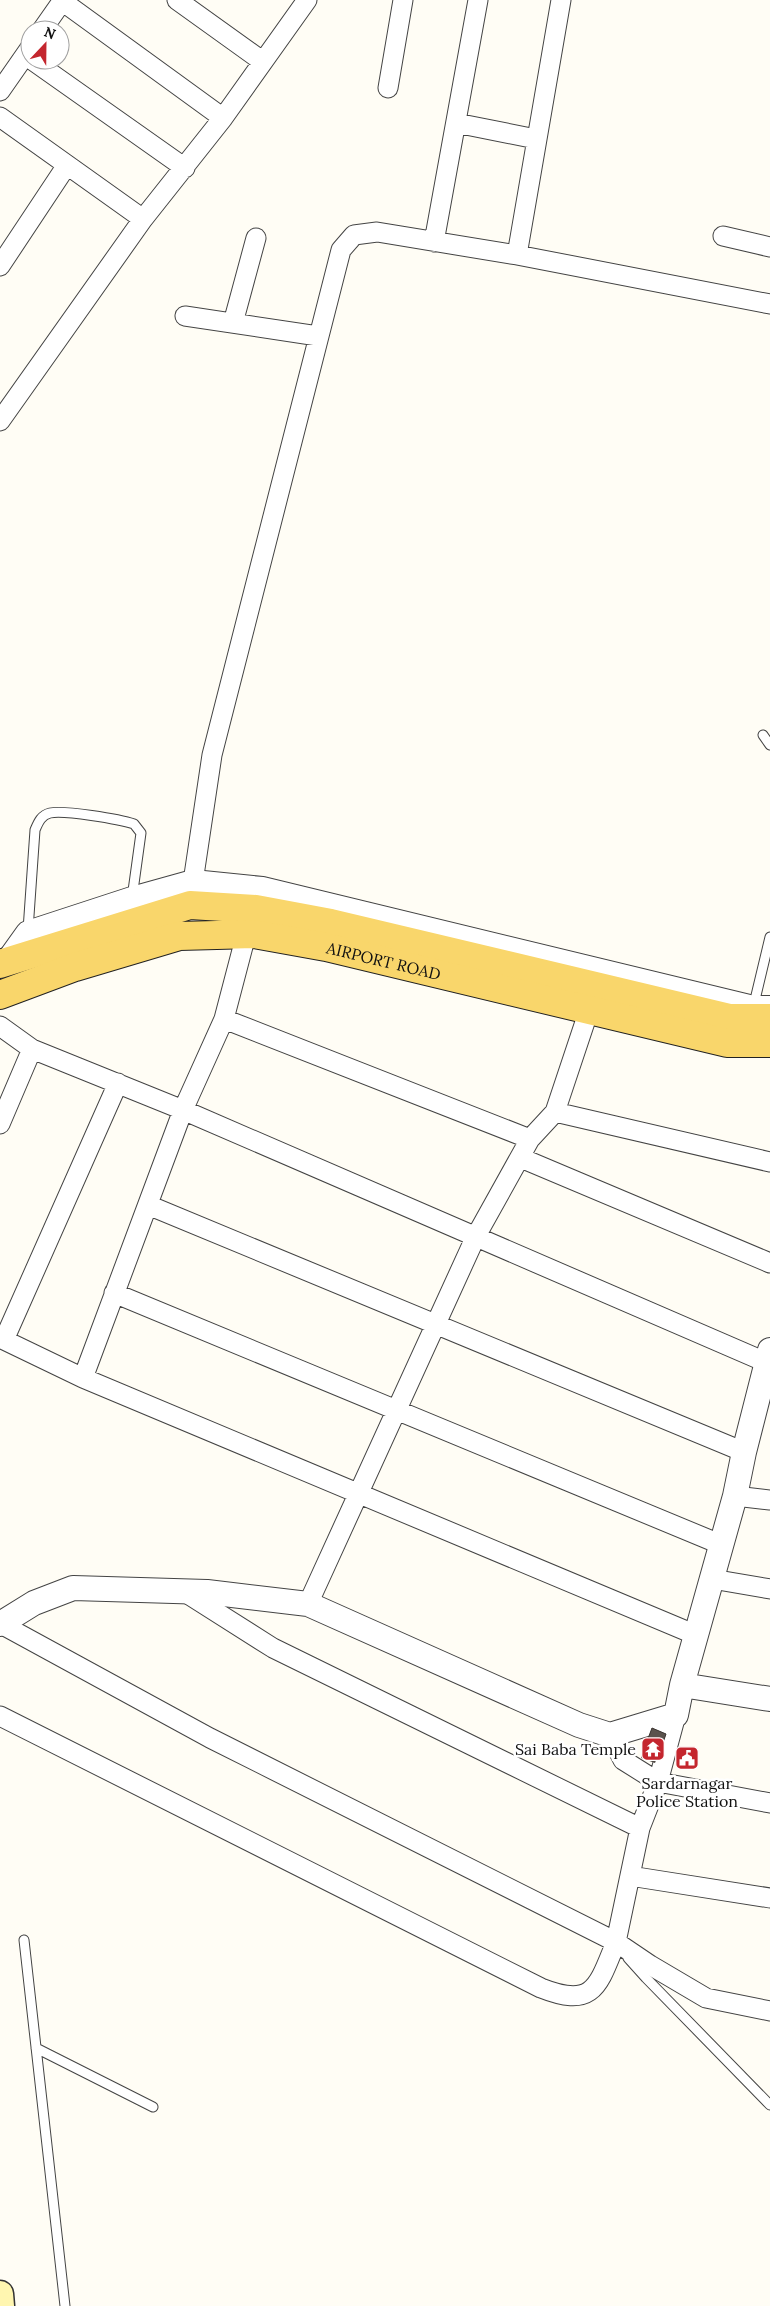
<svg xmlns="http://www.w3.org/2000/svg" width="770" height="2306" viewBox="0 0 770 2306" font-family="Lora,serif">
<style>
.lines{fill:none;stroke-linecap:round;stroke-linejoin:round}
.service-casing{stroke:#444;stroke-width:11}
.minor-casing{stroke:#444;stroke-width:21}
.tertiary-casing{stroke:#444;stroke-width:26}
.secondary-casing{stroke:#333;stroke-width:29}
.primary-casing{stroke:#222;stroke-width:30}
.service{stroke:#fff;stroke-width:9}
.minor{stroke:#fff;stroke-width:19}
.tertiary{stroke:#fff;stroke-width:24}
.secondary{stroke:#fff6b0;stroke-width:26}
.primary{stroke:#f9d66b;stroke-width:28}
.wall{fill:#4d4742}
.building{fill:#5a524d;stroke:#3f3936}
.labels{text-anchor:middle;stroke-width:5;stroke-linejoin:round;paint-order:stroke}
.street-label{font-size:16px;fill:#111;stroke:#fff}
.poi-label{font-size:16px;fill:#111;stroke:#fff;text-anchor:end}
</style>
<rect width="100%" height="100%" fill="#fffdf5"/>
<g class="lines">
<g class="service-casing">
<path id="service" d="M763 735 770 745
M28 930 35 830C38 823 41 815 50 813 64 810 119 819 134 824L141 833 132 898
M753 1008 770 937
M24 1940 65 2306
M628 1958 646 1978 770 2105
M36 2048 153 2107"/>
</g>
<g class="minor-casing">
<path id="minor" d="M177 0 262 61
M62 1 223 118
M42 30 63 0
M32 60 185 168
M388 88 403 0
M0 91 30 48
M0 117 143 219
M456 123 536 139
M723 236 770 247
M434 242 478 0
M517 255 561 0
M0 266 67 165
M185 316 318 336
M233 323 256 238
M0 421 143 219 223 118 307 0
M193 882 212 755 341 250 354 235 377 232 517 255 770 304
M246 935 224 1019 183 1110 83 1378 696 1635
M224 1019 530 1139
M0 1026 32 1049 183 1110 770 1364
M555 1112 770 1162
M0 1124 32 1049
M521 1158 770 1263
M148 1205 744 1452
M114 1293 722 1545
M0 1338 4 1340 118 1083
M4 1340 83 1378
M735 1496 770 1500
M712 1579 770 1589
M183 1591 273 1648 640 1828
M308 1604 476 1236 530 1139 555 1112 589 1010
M676 1715 658 1782 640 1828 616 1942 650 1965 706 1998 770 2011
M0 1716 541 1988C594 2009 598 1986 616 1942L210 1738 1 1624
M610 1735 623 1760 658 1782 770 1803
M630 1876 770 1898"/>
</g>
<g class="tertiary-casing">
<path id="tertiary" d="M8 961 28 933 132 899 193 882 262 889 753 1008H769
M0 1624 34 1603 73 1588 207 1592 308 1604 579 1725 610 1735 676 1715 682 1685 770 1699
M682 1685 735 1496 744 1452 770 1350"/>
</g>
<g class="secondary-casing">
<path id="secondary" d="M0 2294 1 2306"/>
</g>
<g class="primary-casing">
<g id="primary">
<path d="M0 964 190 905 256 909 331 923 730 1018H770"/>
<path id="s1" d="M0 995 75 967 179 936 254 934 326 947 727 1043H770"/>
</g>
</g>
<use href="#service" class="service"/>
<use href="#minor" class="minor"/>
<use href="#tertiary" class="tertiary"/>
<use href="#secondary" class="secondary"/>
<use href="#primary" class="primary"/>
</g>
<path class="wall" d="M652 1728 666 1734 655 1763 641 1758Z"/>
<path class="building" d="M652 1728 666 1734 658 1757 643 1752Z"/>
<defs>
<g id="temple-square" transform="scale(1.25)"><rect x="-9" y="-9" width="18" height="18" rx="4" fill="#c4262e" stroke="#fff"/><path d="M0-6L5-2H3V0L6.5 2.5H4V6H1.5V3h-3V6H-4V2.5H-6.5L-3 0V-2H-5Z" fill="#fff"/></g>
<g id="civic-square" transform="scale(1.25)"><rect x="-9" y="-9" width="18" height="18" rx="4" fill="#c4262e" stroke="#fff"/><path d="M-.6-6.5H3V-4.5H.6V-3L4-1V1h2V6H-6V1h2V-1L-.6-3ZM-1.2 2.5V6h2.4V2.5Z" fill="#fff"/></g>
</defs>
<g fill-rule="evenodd">
<use href="#temple-square" x="653" y="1749"/>
<use href="#civic-square" x="687" y="1758"/>
</g>
<g class="labels">
<g class="street-label">
<text dy="6" stroke="none"><textPath href="#s1" startOffset="396">AIRPORT ROAD</textPath></text>
</g>
<g class="poi-label">
<text x="636" y="1755">Sai Baba Temple</text>
<text x="687" y="1789" text-anchor="middle">Sardarnagar<tspan x="687" dy="18">Police Station</tspan></text>
</g>
</g>
<g transform="translate(45 45) rotate(22)"><circle r="24" fill="#ffffff" stroke="#a0a0a0"/>
<path d="M0-4L9 19L0 12L-9 19Z" fill="#c4262e"/>
<text y="-8" font-size="14" font-weight="bold" text-anchor="middle" fill="#111111">N</text>
</g>
</svg>
